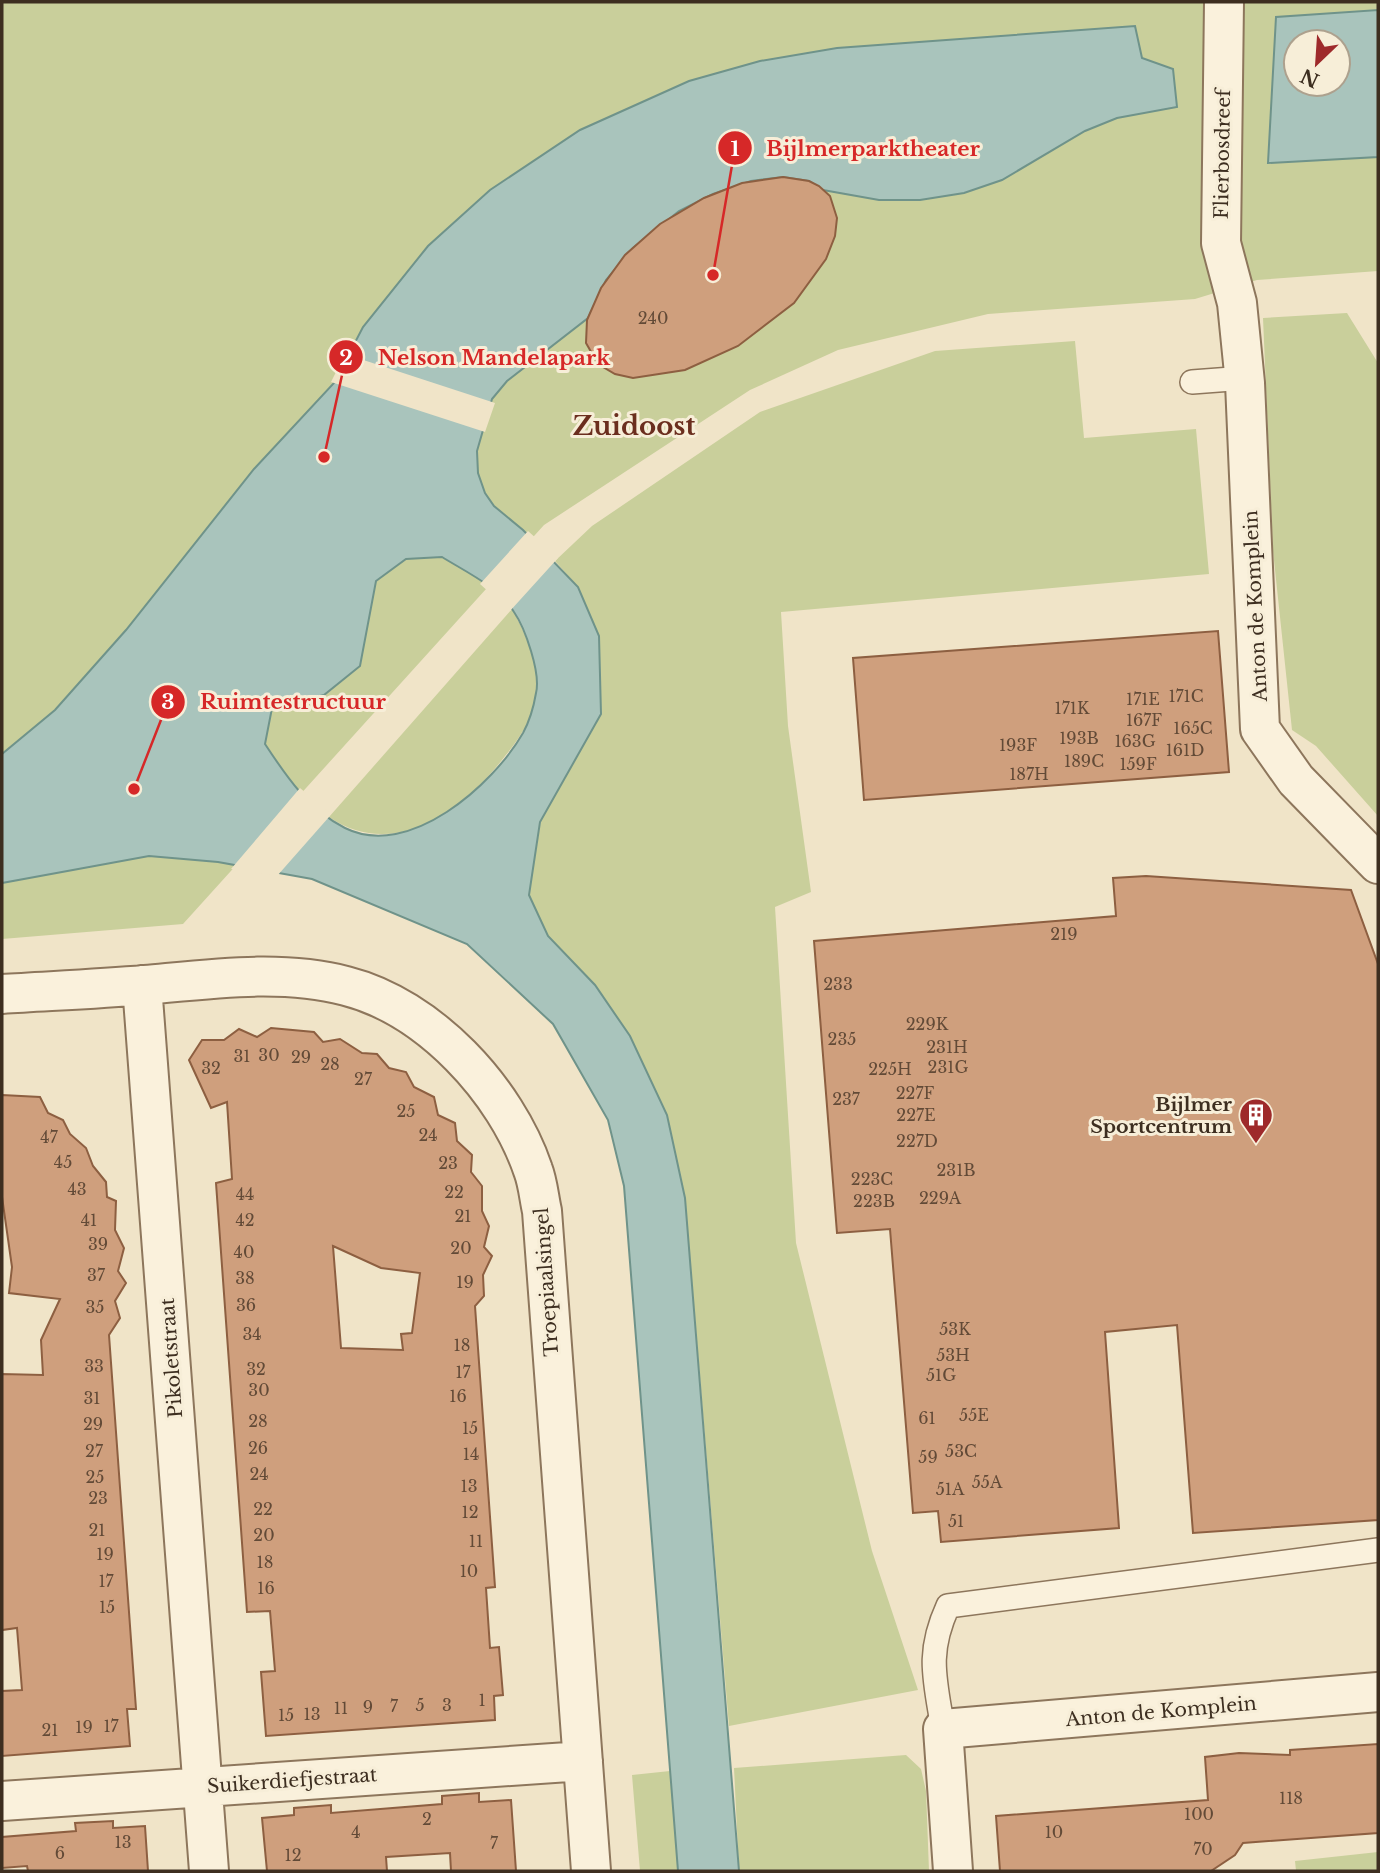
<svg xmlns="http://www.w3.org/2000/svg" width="1380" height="1873" viewBox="0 0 1380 1873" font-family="'Libre Baskerville',serif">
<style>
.green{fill:#c9cf9b;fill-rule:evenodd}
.water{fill:#a9c4bc;stroke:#6f938a;stroke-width:2;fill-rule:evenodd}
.pier{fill:#f0e4c8}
.building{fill:#cf9f7d;stroke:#8d5f41;stroke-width:2;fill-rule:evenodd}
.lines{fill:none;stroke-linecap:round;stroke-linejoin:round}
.lane-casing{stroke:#8d765c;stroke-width:26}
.street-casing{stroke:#8d765c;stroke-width:42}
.lane{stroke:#faf1dc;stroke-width:23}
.street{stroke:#faf1dc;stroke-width:38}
.labels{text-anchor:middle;stroke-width:6;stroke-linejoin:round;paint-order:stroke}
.number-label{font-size:16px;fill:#624a37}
.street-label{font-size:19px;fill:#3d2e20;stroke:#f7eed8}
.poi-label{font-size:19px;font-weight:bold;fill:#3d2e20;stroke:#f7eed8;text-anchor:end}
.district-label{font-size:26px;font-weight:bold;fill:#6b2e1e;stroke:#f7eed8}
.leader{fill:none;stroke:#d62828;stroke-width:2.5}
.callout-dot{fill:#d62828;stroke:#f7eed8;stroke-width:2.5}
.mark-label{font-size:21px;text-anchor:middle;font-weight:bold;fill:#fff}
.callout-label{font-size:21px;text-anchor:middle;font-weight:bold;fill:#d62828;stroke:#f7eed8;stroke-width:6;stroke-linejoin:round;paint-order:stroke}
</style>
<rect width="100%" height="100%" fill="#f0e4c8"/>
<path class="green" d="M2 2H1378V271L1257 280 1195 299 988 314 838 350 750 390 544 525 183 924 2 939ZM1296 42H1338V84H1296Z
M1347 313 1378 363V816L1316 746 1292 730 1273 551 1263 318Z
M1075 341 1084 438 1196 429 1209 574 781 612 788 726 811 892 775 907 796 1243 872 1551 918 1690 729 1726 685 1198 667 1115 595 985 548 936 529 895 578 587 555 561 592 526 760 412 935 351Z
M512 609C524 630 539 664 537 690 536 714 520 738 505 756 464 810 395 862 329 817Z
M906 1755 921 1769 926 1791 929 1871H739L734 1768Z
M670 1771 678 1871H640L632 1775Z
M1378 1852V1871H1296L1295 1861Z"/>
<path class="water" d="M1378 10V157L1268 163 1276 17ZM1296 42H1338V84H1296Z
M1135 26 1142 58 1173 69 1177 107 1117 118 1085 131 1002 180 964 193 920 200H879L823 190 809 181 783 177 751 181 713 194 679 211 633 248 606 280 588 318 507 381 492 399 477 451 478 473 485 493 494 506 523 530 578 587 599 636 601 714 540 822 529 895 548 936 595 985 630 1036 667 1115 685 1198 739 1871H678L624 1186 608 1120 553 1024 467 944 312 879 218 862 149 856 2 883V754L55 710 126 630 254 469 334 383 363 327 428 246 490 190 580 130 689 81 760 61 837 48ZM442 557C466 572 499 587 514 612 525 628 541 673 536 693 534 705 529 722 523 733 493 785 409 860 345 828 309 810 286 776 265 744L272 708 324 695 360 666 376 581 406 559Z"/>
<path class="pier" d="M345 354 495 403 485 432 331 382Z
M528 531 558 558 510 611 480 584Z
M300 788 331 814 329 817 277 876 231 869Z"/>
<path class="building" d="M783 177 809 181 819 186 830 196 837 218 835 236 826 259 794 303 738 346 685 370 633 378 615 374 598 364 586 343 587 320 601 288 625 255 660 224 704 198 742 183Z
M1218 631 1229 772 864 800 853 658Z
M1146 876 1351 890 1378 964V1520L1193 1533 1177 1325 1105 1332 1119 1528 941 1542 938 1511 913 1513 890 1229 837 1233 814 941 1116 916 1113 878Z
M271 1028 314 1032 323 1042 340 1039 362 1053 377 1054 389 1068 406 1072 414 1087 434 1097 438 1115 455 1123 457 1141 472 1155 471 1172 482 1186V1211L489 1226 484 1247 492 1256 483 1275 484 1296 475 1306 495 1587 486 1588 490 1648 499 1647 503 1695 494 1696 495 1720 266 1736 261 1672 275 1671 270 1611 247 1612 216 1183 232 1179 227 1102 211 1108 189 1060 202 1040H224L239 1029 257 1037ZM333 1246 381 1268 420 1273 412 1333 401 1334 403 1350 341 1348Z
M2 1095 40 1097 48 1113 63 1120 70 1134 86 1148 93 1166 106 1182 107 1197 116 1201 115 1230 124 1248 118 1271 126 1283 115 1301 120 1318 109 1335 136 1709H127L130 1746 2 1756V1691L22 1690 17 1628 2 1630V1374L43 1375 41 1340 60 1299 9 1293 12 1267 2 1197Z
M1378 1744V1833L1243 1843 1235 1855 1211 1871H1000L996 1816 1208 1800 1205 1757 1239 1753 1290 1755V1750Z
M479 1793V1802L511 1800 516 1871H451L450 1853 386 1857 387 1871H267L262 1818 294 1815V1808L331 1805V1813L442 1804V1796Z
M113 1821V1828L145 1826 148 1871H28L27 1866 2 1868V1837L76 1831 75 1823Z"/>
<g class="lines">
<g class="lane-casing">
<path id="lane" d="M1192 382 1245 378
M943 1729C935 1679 926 1654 948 1606L1378 1550"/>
</g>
<g class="street-casing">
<path id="street" d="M1224 2 1221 243 1237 303 1245 383 1260 729 1296 780 1378 864
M142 985 209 1871
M2 994C49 991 97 989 145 985 210 979 282 969 346 986 429 1007 506 1090 533 1170 538 1183 539 1198 542 1211L591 1871
M2 1801 583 1761
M953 1871 943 1729 1378 1692"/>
</g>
<use href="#lane" class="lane"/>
<use href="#street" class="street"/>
</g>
<defs>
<g id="building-pin" transform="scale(1.75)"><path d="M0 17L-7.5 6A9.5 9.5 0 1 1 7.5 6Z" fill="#9e2a2b" stroke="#f7eed8"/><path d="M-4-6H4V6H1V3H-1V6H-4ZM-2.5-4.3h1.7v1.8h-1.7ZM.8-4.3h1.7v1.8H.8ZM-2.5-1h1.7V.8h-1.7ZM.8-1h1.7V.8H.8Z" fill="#fff"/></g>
</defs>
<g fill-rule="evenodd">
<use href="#building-pin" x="1256" y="1115"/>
</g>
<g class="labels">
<g class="number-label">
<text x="653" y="324">240</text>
<text x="1186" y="702">171C</text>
<text x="1143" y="705">171E</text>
<text x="1072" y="714">171K</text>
<text x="1144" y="726">167F</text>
<text x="1193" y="734">165C</text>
<text x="1079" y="744">193B</text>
<text x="1135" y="747">163G</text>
<text x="1018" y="751">193F</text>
<text x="1185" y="756">161D</text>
<text x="1084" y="767">189C</text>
<text x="1138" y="770">159F</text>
<text x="1029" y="780">187H</text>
<text x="1064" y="940">219</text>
<text x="838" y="990">233</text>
<text x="927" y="1030">229K</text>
<text x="842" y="1045">235</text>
<text x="947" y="1053">231H</text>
<text x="269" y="1061">30</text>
<text x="242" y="1062">31</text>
<text x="301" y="1063">29</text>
<text x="330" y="1070">28</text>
<text x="948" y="1073">231G</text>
<text x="211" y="1074">32</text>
<text x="890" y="1075">225H</text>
<text x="363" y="1085">27</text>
<text x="915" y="1099">227F</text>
<text x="846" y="1105">237</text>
<text x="406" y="1117">25</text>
<text x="916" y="1121">227E</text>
<text x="428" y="1141">24</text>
<text x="49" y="1143">47</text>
<text x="917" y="1147">227D</text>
<text x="63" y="1168">45</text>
<text x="448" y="1169">23</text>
<text x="956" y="1176">231B</text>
<text x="872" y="1185">223C</text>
<text x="77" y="1195">43</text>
<text x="454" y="1198">22</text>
<text x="245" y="1200">44</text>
<text x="940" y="1204">229A</text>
<text x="874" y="1207">223B</text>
<text x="463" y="1222">21</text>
<text x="89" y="1226">41</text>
<text x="245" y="1226">42</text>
<text x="98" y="1250">39</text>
<text x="461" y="1254">20</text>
<text x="244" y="1258">40</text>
<text x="96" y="1281">37</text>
<text x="245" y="1284">38</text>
<text x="465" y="1288">19</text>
<text x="246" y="1311">36</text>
<text x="95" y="1313">35</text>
<text x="955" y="1335">53K</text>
<text x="252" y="1340">34</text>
<text x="462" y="1351">18</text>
<text x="953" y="1361">53H</text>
<text x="94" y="1372">33</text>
<text x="256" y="1375">32</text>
<text x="463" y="1378">17</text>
<text x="941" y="1381">51G</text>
<text x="259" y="1396">30</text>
<text x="458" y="1402">16</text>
<text x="92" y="1404">31</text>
<text x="974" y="1421">55E</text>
<text x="927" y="1424">61</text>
<text x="258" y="1427">28</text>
<text x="93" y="1430">29</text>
<text x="470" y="1434">15</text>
<text x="258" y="1454">26</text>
<text x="94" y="1457">27</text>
<text x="961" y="1457">53C</text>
<text x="471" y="1460">14</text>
<text x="928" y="1463">59</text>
<text x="259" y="1480">24</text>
<text x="95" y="1483">25</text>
<text x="987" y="1488">55A</text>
<text x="469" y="1492">13</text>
<text x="950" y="1495">51A</text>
<text x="98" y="1504">23</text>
<text x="263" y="1515">22</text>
<text x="470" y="1518">12</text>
<text x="956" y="1527">51</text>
<text x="97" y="1536">21</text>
<text x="264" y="1541">20</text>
<text x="476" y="1547">11</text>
<text x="105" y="1560">19</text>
<text x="265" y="1568">18</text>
<text x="469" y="1577">10</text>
<text x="106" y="1587">17</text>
<text x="266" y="1594">16</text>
<text x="107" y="1613">15</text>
<text x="482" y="1706">1</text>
<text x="420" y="1711">5</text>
<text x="447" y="1711">3</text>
<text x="394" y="1712">7</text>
<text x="368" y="1713">9</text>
<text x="341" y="1714">11</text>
<text x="312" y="1720">13</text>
<text x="286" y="1721">15</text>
<text x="111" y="1732">17</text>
<text x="84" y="1733">19</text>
<text x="50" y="1736">21</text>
<text x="1291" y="1804">118</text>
<text x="1199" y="1820">100</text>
<text x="427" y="1825">2</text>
<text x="356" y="1838">4</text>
<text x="1054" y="1838">10</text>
<text x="123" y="1848">13</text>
<text x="494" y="1849">7</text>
<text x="1203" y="1855">70</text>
<text x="60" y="1859">6</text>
<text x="293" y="1861">12</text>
</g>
<g class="street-label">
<text transform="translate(1222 154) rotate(-89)" y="7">Flierbosdreef</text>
<text transform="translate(1255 606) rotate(-93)" y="7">Anton de Komplein</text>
<text transform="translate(546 1282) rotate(-94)" y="7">Troepiaalsingel</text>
<text transform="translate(171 1358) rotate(-94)" y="7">Pikoletstraat</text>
<text transform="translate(1161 1711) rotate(-5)" y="7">Anton de Komplein</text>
<text transform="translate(292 1780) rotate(-4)" y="7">Suikerdiefjestraat</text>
</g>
<g class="poi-label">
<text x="1232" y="1111">Bijlmer<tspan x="1232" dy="22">Sportcentrum</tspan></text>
</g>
<g class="district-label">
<text x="634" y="435">Zuidoost</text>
</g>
</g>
<path class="leader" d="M713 275L735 148M324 457L346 357M134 789L168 702"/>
<g class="callout-dot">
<circle cx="713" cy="275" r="7"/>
<circle cx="324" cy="457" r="7"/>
<circle cx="134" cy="789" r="7"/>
<circle cx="735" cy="148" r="18"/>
<circle cx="346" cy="357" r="18"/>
<circle cx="168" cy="702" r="18"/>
</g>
<g class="mark-label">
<text x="735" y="156">1</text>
<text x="346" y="365">2</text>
<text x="168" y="709">3</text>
</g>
<g class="callout-label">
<text x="873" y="156">Bijlmerparktheater</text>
<text x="494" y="365">Nelson Mandelapark</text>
<text x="293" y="709">Ruimtestructuur</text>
</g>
<rect width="1380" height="1873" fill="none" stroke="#3d2e20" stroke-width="7"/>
<g transform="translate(1317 63) rotate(205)"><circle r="33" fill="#f7eed8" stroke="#ada18e" stroke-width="2"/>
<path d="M0-5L12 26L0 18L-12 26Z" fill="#9e2a2b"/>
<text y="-10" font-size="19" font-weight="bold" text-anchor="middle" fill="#3d2e20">N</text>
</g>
</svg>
